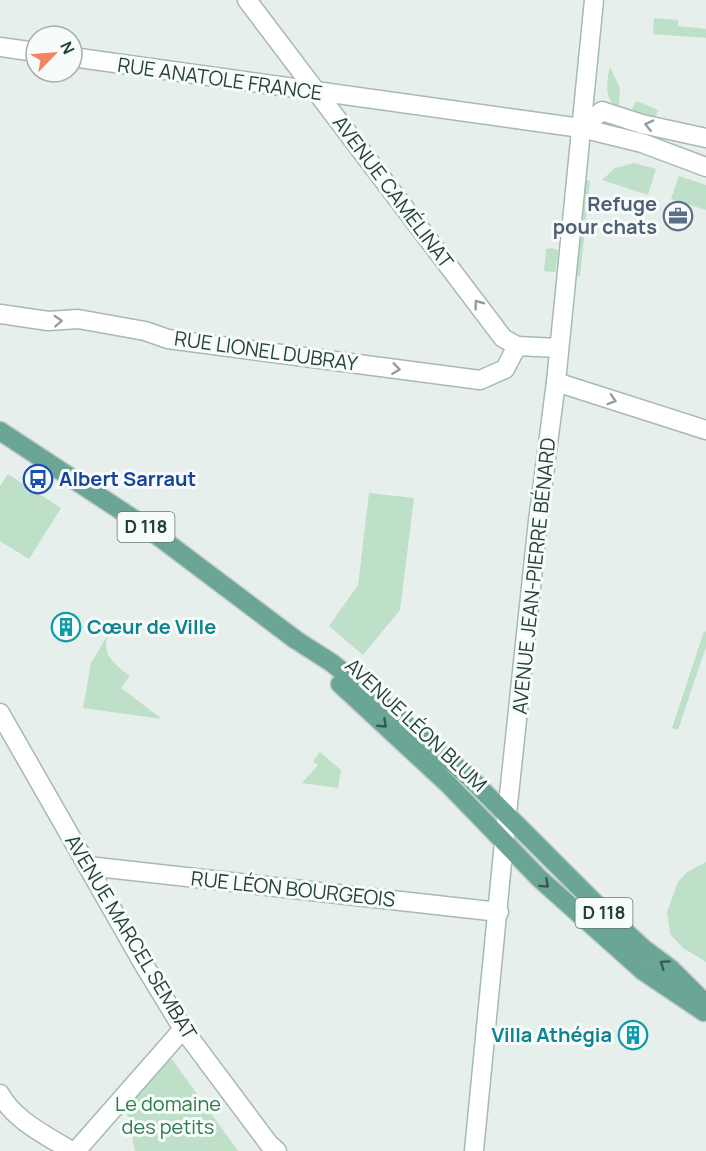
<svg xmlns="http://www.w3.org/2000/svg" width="706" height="1151" viewBox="0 0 706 1151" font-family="Manrope,sans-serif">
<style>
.green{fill:#bfe0c8}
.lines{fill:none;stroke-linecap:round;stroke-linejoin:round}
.street-casing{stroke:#a8b8b2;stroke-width:21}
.secondary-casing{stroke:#a4bbb3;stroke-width:21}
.primary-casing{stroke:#c2cac8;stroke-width:21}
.street{stroke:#fff;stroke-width:18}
.secondary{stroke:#fff;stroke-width:18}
.primary{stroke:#6aa596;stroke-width:18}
.oneway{stroke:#92a09c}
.oneway2{stroke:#365b51}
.labels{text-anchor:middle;stroke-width:6;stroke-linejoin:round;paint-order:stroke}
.shield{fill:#f7fbf9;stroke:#637a73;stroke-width:1.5}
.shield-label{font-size:18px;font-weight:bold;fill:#24423a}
.street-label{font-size:20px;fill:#24423a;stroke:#f7fbf9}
.service-label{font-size:20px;font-weight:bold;fill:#4e5e75;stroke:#f7fbf9;text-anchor:end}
.transit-label{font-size:20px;font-weight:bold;fill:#164399;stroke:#f7fbf9;text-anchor:start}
.culture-label{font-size:20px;font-weight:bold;fill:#0d838f;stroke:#f7fbf9;text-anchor:start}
.park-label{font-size:20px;fill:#2d7a4b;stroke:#f7fbf9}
</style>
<rect width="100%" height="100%" fill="#e6efeb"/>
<path class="green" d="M654 18 678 20V26L706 29V38L653 34Z
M610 67 620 88 619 107C604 102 606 81 610 67Z
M636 101 658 110 656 116 652 118 631 112Z
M634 163 656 169 648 195 602 180 615 168Z
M679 176 706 185V210L671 199Z
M586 180 590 181 580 276H577Z
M552 248 558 250 556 270 554 272 544 271 546 249Z
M8 474 61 508 29 559 0 541V486Z
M369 493 414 498 400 610 363 655 329 626 358 585Z
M704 631 706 632V647L678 730 672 728Z
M109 633C100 654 114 664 130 676L121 688 162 719 83 708 91 663Z
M320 752 341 770 338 788 302 783 318 765 313 761Z
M706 862V962L683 948 670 934 667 912 678 882 687 872Z
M170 1057 179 1069 238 1151H135L126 1108Z"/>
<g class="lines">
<g class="street-casing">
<path id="street" d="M0 47 36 52
M72 57 581 128 642 143 706 167
M581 128 602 111 642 124 706 138
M0 314 48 321 78 319 145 331 168 339 480 380 505 369 517 346 503 338 247 0
M556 382 706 430
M0 713 144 965 183 1029 269 1144 277 1151
M88 866 499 912
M0 1094C15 1121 46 1135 71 1151
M76 1151 183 1029"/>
</g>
<g class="secondary-casing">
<path id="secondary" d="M517 346 559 348
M474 1151 504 842 538 521 556 382 594 0"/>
</g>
<g class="primary-casing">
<path id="primary" d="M0 431 146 527 296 640 332 663 468 776 604 912 644 949 671 969 706 1004
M340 684 448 784 540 879 643 971 704 1012"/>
</g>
<use href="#street" class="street"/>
<use href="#secondary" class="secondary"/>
<use href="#primary" class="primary"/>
</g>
<defs><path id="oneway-chevron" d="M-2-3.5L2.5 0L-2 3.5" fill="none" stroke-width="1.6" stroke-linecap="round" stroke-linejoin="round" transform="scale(1.5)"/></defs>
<g class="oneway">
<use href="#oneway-chevron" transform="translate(649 125) rotate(-167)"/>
<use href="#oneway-chevron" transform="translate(478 304) rotate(-127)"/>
<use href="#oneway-chevron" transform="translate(58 321) rotate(-3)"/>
<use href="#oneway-chevron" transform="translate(396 369) rotate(8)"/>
<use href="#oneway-chevron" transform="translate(612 400) rotate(18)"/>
</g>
<g class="oneway2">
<use href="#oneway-chevron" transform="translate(383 724) rotate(43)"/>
<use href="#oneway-chevron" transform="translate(545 884) rotate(42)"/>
<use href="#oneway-chevron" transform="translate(664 964) rotate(-145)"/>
</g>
<defs>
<g id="office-ring" transform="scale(1.5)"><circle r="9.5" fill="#f7fbf9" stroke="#5c6f8a" stroke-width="1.5"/><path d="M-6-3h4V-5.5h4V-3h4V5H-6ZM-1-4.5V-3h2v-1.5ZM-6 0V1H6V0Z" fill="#5c6f8a"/></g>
<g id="bus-ring" transform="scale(1.5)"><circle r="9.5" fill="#f7fbf9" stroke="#1a4fb4" stroke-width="1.5"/><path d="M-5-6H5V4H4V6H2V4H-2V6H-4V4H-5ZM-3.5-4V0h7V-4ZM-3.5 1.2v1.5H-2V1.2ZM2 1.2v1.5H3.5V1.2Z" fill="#1a4fb4"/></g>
<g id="building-ring" transform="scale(1.5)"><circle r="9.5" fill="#f7fbf9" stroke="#0f9aa8" stroke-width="1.5"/><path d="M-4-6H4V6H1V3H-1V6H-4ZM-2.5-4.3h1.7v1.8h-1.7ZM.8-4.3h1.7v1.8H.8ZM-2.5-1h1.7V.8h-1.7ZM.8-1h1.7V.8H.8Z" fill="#0f9aa8"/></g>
</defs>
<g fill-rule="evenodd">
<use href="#office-ring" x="678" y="216"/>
<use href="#bus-ring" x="38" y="479"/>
<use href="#building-ring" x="66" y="627"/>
<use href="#building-ring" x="633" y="1035"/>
</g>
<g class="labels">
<g class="shield">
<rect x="117.5" y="512" width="57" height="30" rx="4.5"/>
<rect x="575.5" y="898" width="57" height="30" rx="4.5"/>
</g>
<g class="shield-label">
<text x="146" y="533">D 118</text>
<text x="604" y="919">D 118</text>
</g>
<g class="street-label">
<text transform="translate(220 79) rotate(8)" y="7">RUE ANATOLE FRANCE</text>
<text transform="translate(393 192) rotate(53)" y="7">AVENUE CAMÉLINAT</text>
<text transform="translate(266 351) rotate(8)" y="7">RUE LIONEL DUBRAY</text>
<text transform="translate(534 576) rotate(-84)" y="7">AVENUE JEAN-PIERRE BÉNARD</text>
<text transform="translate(416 725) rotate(43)" y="7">AVENUE LÉON BLUM</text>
<text transform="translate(293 889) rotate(6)" y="7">RUE LÉON BOURGEOIS</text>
<text transform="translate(131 937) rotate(59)" y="7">AVENUE MARCEL SEMBAT</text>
</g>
<g class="service-label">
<text x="657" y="211">Refuge<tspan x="657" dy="23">pour chats</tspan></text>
</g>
<g class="transit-label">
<text x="59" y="486">Albert Sarraut</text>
</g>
<g class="culture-label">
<text x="87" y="634">Cœur de Ville</text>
<text x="612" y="1042" text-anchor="end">Villa Athégia</text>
</g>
<g class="park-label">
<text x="168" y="1111">Le domaine<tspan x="168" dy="23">des petits</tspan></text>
</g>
</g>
<g transform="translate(54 54) rotate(65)"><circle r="28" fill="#f7fbf9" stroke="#a3b1ad" stroke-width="1.5"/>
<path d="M0-4.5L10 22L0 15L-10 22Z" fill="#f4845f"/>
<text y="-9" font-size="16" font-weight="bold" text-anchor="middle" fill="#24423a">N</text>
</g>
</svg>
